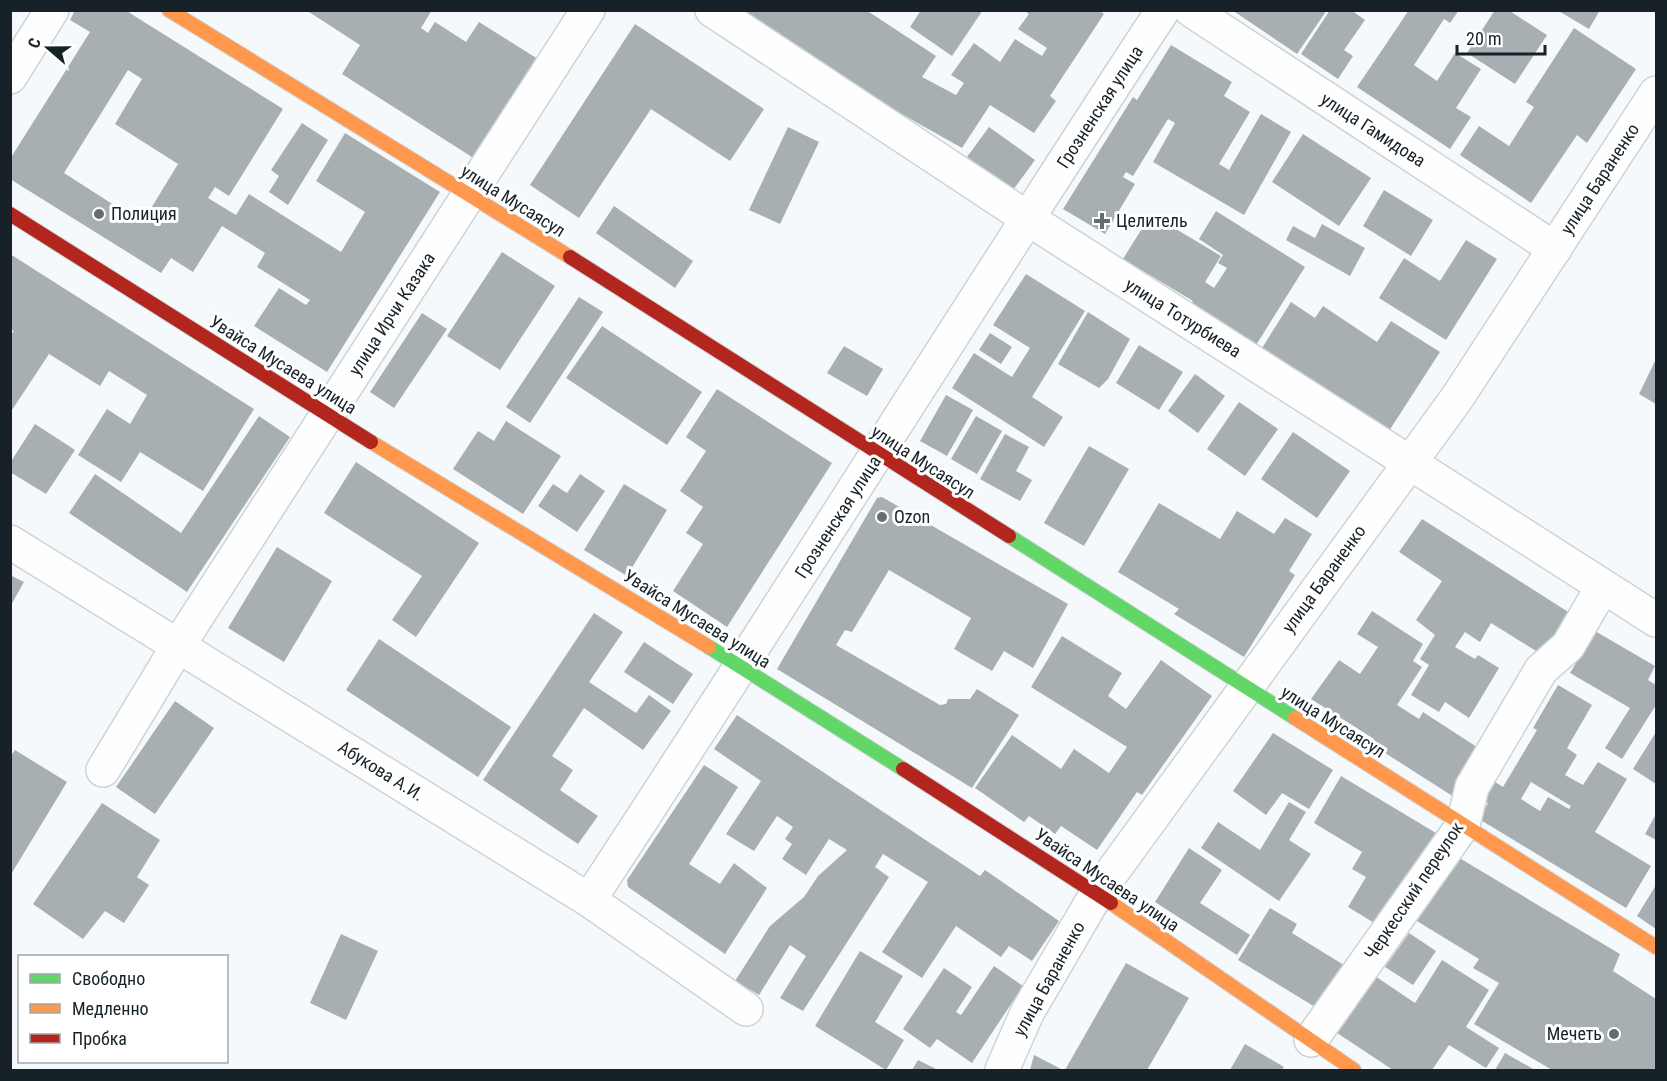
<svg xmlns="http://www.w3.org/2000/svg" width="1667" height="1081" viewBox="0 0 1667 1081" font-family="'Roboto Condensed',sans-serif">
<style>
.building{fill:#a7afb2;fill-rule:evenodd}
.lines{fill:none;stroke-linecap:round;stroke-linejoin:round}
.street-casing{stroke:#cdd4d8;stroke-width:36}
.fast-casing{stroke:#cdd4d8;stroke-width:16}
.slow-casing{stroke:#cdd4d8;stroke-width:16}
.jam-casing{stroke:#cdd4d8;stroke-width:16}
.street{stroke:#fefefe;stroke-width:33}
.fast{stroke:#63d668;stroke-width:14}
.slow{stroke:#ff974d;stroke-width:14}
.jam{stroke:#b3261e;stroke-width:14}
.poi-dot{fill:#646d72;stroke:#fff;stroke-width:2}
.labels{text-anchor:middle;stroke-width:6;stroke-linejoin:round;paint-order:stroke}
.street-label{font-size:18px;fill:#162228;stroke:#fff}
.poi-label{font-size:18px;fill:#162228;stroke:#fff;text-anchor:start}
</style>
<rect width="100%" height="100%" fill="#f6f9fb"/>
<path class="building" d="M75 10H125L283 109 229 196 215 187 208 198 236 215 249 194 341 252 365 212 316 181 345 133 440 192 327 372 254 326 279 288 306 305 310 300 257 267 265 253 222 226 193 272 171 258 161 273 10 179V159L90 32 70 20ZM128 70 142 79 115 124 178 164 142 223 64 173Z
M306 10H432L421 28 428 33 435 22 466 42 479 22 538 59 475 159 342 74 360 45Z
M743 10H866L936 56 922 77 956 95 964 83 951 75 974 43 1000 62 1015 39 1042 56 1047 48 1018 29 1029 14 1023 10H1099L1104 14 1050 96 1056 101 1034 133 990 105 962 148 898 112Z
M921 10H983L952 56 910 27Z
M1232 10H1327L1297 54Z
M1330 10H1351L1365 20 1344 50 1353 56 1338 79 1301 54Z
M1409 10H1459L1450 23 1444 19 1414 65 1437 81 1455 53 1481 69 1456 108 1471 117 1450 149 1357 87Z
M1495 10H1508L1547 35 1515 84 1467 53Z
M1557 10H1600L1589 29Z
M635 24 764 109 730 161 651 109 579 218 530 185Z
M1574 28 1636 69 1587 143 1577 135 1531 203 1460 155 1479 126 1509 146 1534 107 1526 102Z
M1171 45 1232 82 1224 96 1250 112 1219 164 1229 170 1261 114 1291 132 1244 215 1153 162 1175 123 1168 119 1133 176 1126 172 1123 177 1135 184 1105 234 1063 209 1133 97 1137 100Z
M302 123 328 140 288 205 269 192 279 176 271 170Z
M788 127 819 142 780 224 749 210Z
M989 127 1035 160 1013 190 967 157Z
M1303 134 1371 178 1339 226 1272 182Z
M1384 190 1433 220 1411 256 1363 226Z
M614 206 693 261 675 288 596 233Z
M1216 211 1305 267 1253 350 1188 309 1193 301 1123 259 1151 214 1221 256 1205 282 1214 288 1227 268 1218 263 1223 255 1199 239Z
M1322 224 1365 248 1350 276 1286 240 1293 226 1315 238Z
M1466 240 1497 259 1446 340 1379 298 1404 258 1440 281Z
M502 252 555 286 500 370 447 336Z
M10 254 254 409 203 491 140 452 121 482 78 455 107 409 130 424 147 395 109 371 100 386 49 354 10 413V336L14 331 10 329Z
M1026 274 1085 311 1032 397 1063 417 1044 447 952 388 974 353 1012 377 1030 348 993 325Z
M579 297 603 312 530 423 506 407Z
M1291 302 1315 318 1323 306 1377 342 1391 321 1440 352 1389 431 1262 348Z
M1088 312 1130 339 1108 379 1099 388 1058 364Z
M422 313 447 329 394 408 370 392Z
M602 326 702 392 667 445 566 378Z
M990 333 1012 347 1001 364 979 350Z
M1139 345 1183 372 1159 410 1116 383Z
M844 346 883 369 867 396 827 373Z
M1656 359V404L1639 394Z
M1195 374 1225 396 1198 433 1168 411Z
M717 389 832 463 727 627 673 591 703 544 686 533 703 507 680 491 706 451 686 437Z
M946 395 973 410 947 456 920 441Z
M1239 402 1278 429 1245 476 1207 449Z
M259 416 290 437 187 592 69 513 95 474 181 533Z
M976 416 1002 431 977 474 951 459Z
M506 421 561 456 523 514 453 469 478 431 494 441Z
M35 424 75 450 46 494 10 472V463Z
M1293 432 1350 471 1317 518 1261 479Z
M1005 434 1029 447 1016 471 1032 480 1020 501 980 479Z
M1089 446 1129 469 1084 546 1044 523Z
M356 462 479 543 416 637 392 620 422 576 324 513Z
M580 474 605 491 577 532 538 506 553 484 567 493Z
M624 484 667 510 627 576 584 550Z
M882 497 1068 604 1033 668 1004 651 992 671 954 649 971 618 889 570 852 632 845 630 836 645 940 705 946 704 948 699H970L977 689 1019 715 972 788 777 669 877 498Z
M1159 503 1220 539 1237 511 1274 534 1285 518 1312 534 1289 571 1295 575 1244 657 1174 614 1179 609 1118 572Z
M1422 519 1573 615 1549 659 1491 623 1480 642 1465 632 1455 647 1475 659 1478 655 1499 668 1469 718 1445 702 1439 712 1411 695 1429 665 1420 659 1435 635 1416 620 1442 581 1399 552Z
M277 547 332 581 284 662 228 628Z
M10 575 24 582 10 607Z
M1372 611 1423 644 1413 661 1422 667 1397 705 1419 719 1423 712 1483 751 1454 797 1371 744 1374 739 1311 699 1339 660 1360 674 1378 647 1357 634Z
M594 613 623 632 589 682 636 713 649 695 671 711 643 750 584 708 552 756 573 770 560 790 598 816 578 844 483 780Z
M1595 631 1655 666 1648 680 1656 685V705L1622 759 1605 748 1630 708 1570 673Z
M1062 636 1122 673 1108 696 1126 709 1161 660 1212 696 1142 795 1137 792 1097 850 1061 826 1055 834 1029 816 1024 822 975 788 1012 735 1061 769 1074 749 1109 773 1127 747 1031 687Z
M379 639 511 727 478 777 346 690Z
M644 642 693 674 673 704 624 672Z
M1558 685 1592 705 1567 748 1577 755 1565 775 1583 785 1598 762 1627 779 1595 832 1651 866 1626 908 1479 819 1488 803 1476 796 1487 777 1503 787 1537 730 1533 728ZM1531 782 1571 806 1569 809 1548 797 1540 811 1521 799Z
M175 701 214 728 155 814 116 787Z
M737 715 980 876 985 870 1059 921 1032 961 1009 946 1001 957 956 926 922 978 882 952 928 882 883 854 875 867 889 877 803 1011 780 998 806 956 790 945 759 995 735 981 770 926 804 897 818 876 847 850 829 839 806 875 782 859 792 844 785 839 793 827 777 816 754 851 726 834 761 781 714 749Z
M1656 732V784L1633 769Z
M1273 733 1333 770 1309 809 1282 793 1266 815 1233 791Z
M15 750 67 782 10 876V757Z
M704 765 738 787 689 864 720 884 734 863 767 888 725 954 628 887 627 880Z
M1341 776 1436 833 1381 927 1348 907 1366 877 1352 869 1362 852 1314 823Z
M1289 802 1306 812 1289 840 1311 854 1279 901 1201 848 1218 822 1260 850Z
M102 803 160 840 137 877 149 885 124 923 105 911 83 939 33 904Z
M1656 814V840L1645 834Z
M1189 848 1222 870 1200 903 1250 935 1237 955 1155 902Z
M1451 853 1620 954 1613 971 1656 999V1070H1552L1474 1024 1499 983 1473 968 1479 959 1412 918Z
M1656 885V929L1637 916Z
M1270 908 1297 924 1292 933 1347 967 1320 1010 1238 960Z
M1409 933 1436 951 1413 985 1385 967Z
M341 934 378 951 346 1020 310 1003Z
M860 951 903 976 875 1022 904 1040 886 1070 815 1026Z
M1442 960 1489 990 1466 1027 1499 1048 1486 1068 1449 1045 1432 1070H1393L1334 1031 1372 974 1415 1003Z
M1126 963 1189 998 1147 1070H1065Z
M994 966 1023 986 972 1063 937 1039 930 1048 903 1029 944 968 972 987 956 1012 961 1015Z
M1245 1044 1284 1067 1282 1070H1230Z
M1505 1053 1535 1070H1495Z
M1034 1055 1063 1070H1030Z
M918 1060 938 1070H912Z"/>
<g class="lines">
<g class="street-casing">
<path id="street" d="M712 10 1027 218 1656 620
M1191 10 1555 249
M10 77 52 10
M10 542 589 900 746 1009
M103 770 178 646 588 10
M589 900C783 605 969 305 1163 10
M1311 1040 1463 825 1472 787 1541 670 1568 646 1603 586
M1002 1070 1027 1013 1097 893 1457 398 1656 93"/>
</g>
<g class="fast-casing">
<path id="fast" d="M1009 536 1295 718
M709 647 903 769"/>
</g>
<g class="slow-casing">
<path id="slow" d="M169 10 570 257
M371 442 709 647
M1295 718 1656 947
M1111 903 1354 1070"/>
</g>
<g class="jam-casing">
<path id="jam" d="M10 214 371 442
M570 257 1009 536
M903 769 1111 903"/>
</g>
<use href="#street" class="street"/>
<use href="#fast" class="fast"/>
<use href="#slow" class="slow"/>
<use href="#jam" class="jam"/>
</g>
<g class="poi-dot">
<circle cx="99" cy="214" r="6"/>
<path d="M1099 212h6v6h6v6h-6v6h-6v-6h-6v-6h6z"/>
<circle cx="882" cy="517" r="6"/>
<circle cx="1614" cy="1034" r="6"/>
</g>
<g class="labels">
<g class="street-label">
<text transform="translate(1100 107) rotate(-57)" y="6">Грозненская улица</text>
<text transform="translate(1373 130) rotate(33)" y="6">улица Гамидова</text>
<text transform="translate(1600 179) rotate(-57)" y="6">улица Бараненко</text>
<text transform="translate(513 201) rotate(32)" y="6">улица Мусаясул</text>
<text transform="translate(392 314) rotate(-57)" y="6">улица Ирчи Казака</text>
<text transform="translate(1183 318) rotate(32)" y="6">улица Тотурбиева</text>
<text transform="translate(283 365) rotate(32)" y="6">Увайса Мусаева улица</text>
<text transform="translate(923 462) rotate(33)" y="6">улица Мусаясул</text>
<text transform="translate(838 517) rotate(-57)" y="6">Грозненская улица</text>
<text transform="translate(1324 579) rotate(-54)" y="6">улица Бараненко</text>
<text transform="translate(697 619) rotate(32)" y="6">Увайса Мусаева улица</text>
<text transform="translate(1333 722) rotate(32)" y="6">улица Мусаясул</text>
<text transform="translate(381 771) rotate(32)" y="6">Абукова А.И.</text>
<text transform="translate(1107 880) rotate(34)" y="6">Увайса Мусаева улица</text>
<text transform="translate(1414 891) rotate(-56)" y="6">Черкесский переулок</text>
<text transform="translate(1049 979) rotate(-61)" y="6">улица Бараненко</text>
</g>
<g class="poi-label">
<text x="111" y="220">Полиция</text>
<text x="1116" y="227">Целитель</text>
<text x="894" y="523">Ozon</text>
<text x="1602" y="1040" text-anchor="end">Мечеть</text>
</g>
</g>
<rect width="1667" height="1081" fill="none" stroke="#162228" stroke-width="24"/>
<rect x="18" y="955" width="210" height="108" fill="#ffffff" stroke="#a2a7a9" stroke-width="1.5"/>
<rect x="30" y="974" width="30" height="9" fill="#63d668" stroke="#a2a7a9" stroke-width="1.5"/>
<text x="72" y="985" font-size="18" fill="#162228">Свободно</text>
<rect x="30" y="1004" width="30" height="9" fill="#ff974d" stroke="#a2a7a9" stroke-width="1.5"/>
<text x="72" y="1015" font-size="18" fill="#162228">Медленно</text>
<rect x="30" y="1034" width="30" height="9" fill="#b3261e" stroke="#a2a7a9" stroke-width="1.5"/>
<text x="72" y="1045" font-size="18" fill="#162228">Пробка</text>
<g transform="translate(48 48) rotate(290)" stroke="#ffffff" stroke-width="4.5" paint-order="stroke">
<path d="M0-4.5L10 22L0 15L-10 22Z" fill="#162228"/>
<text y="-9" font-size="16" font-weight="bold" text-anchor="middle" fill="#162228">С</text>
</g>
<path d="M1457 45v9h88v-9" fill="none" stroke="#162228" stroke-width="3"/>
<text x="1466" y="45" font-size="18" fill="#162228" stroke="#ffffff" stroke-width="4.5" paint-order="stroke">20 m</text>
</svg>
